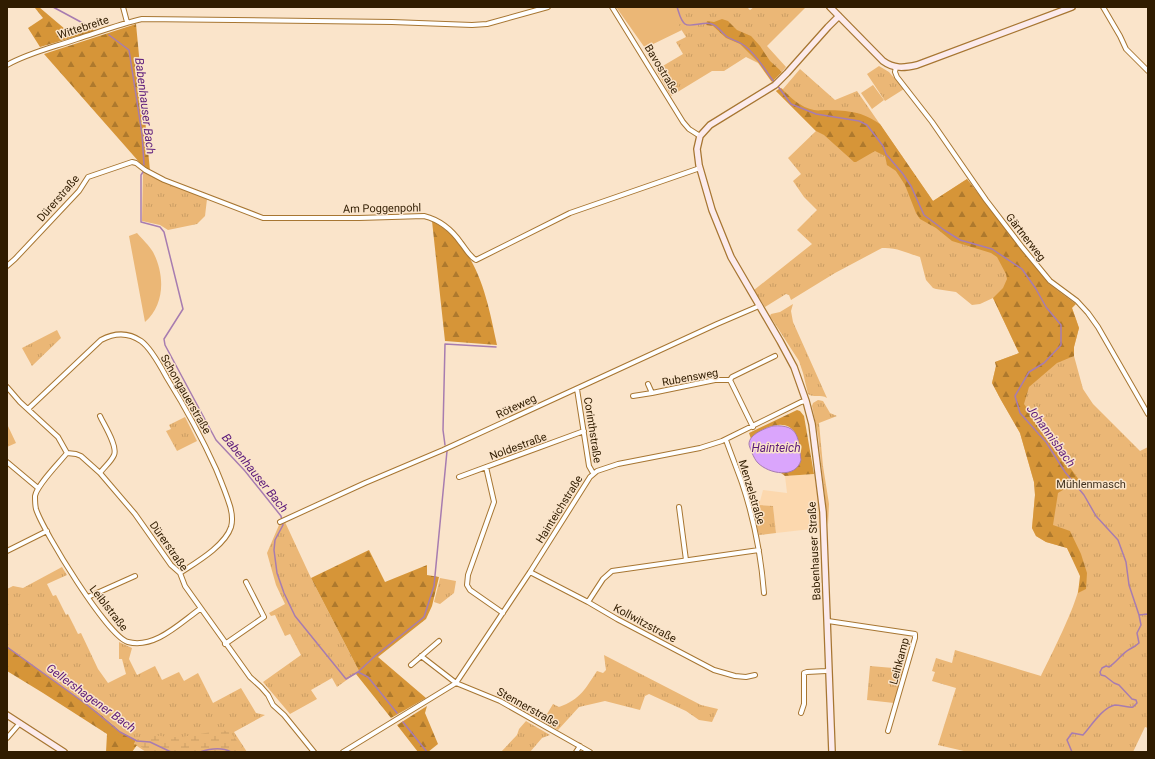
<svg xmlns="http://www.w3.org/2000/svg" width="1155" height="759" viewBox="0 0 1155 759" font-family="Roboto,sans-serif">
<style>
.built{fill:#fcd8ae}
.grass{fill:url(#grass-tufts)}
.forest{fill:url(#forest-firs)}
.wetland{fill:url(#wetland-marsh)}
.pitch{fill:#ebb776}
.water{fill:#daa5fc;stroke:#a77cb0}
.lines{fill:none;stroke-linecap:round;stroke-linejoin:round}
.stream{stroke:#a77cb0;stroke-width:1.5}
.street-casing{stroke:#a77632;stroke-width:6}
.secondary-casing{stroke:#a77632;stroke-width:8}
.street{stroke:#fff;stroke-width:4}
.secondary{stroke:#fcebec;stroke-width:5.5}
.labels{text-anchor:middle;stroke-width:3;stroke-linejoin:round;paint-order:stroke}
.street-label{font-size:11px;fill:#301c00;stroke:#fae4ca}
.park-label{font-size:11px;fill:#42321f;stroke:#fae4ca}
.water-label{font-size:12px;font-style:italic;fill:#5c1b7b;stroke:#fae4ca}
</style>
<defs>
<pattern id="grass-tufts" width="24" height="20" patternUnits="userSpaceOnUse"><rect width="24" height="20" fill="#ebb776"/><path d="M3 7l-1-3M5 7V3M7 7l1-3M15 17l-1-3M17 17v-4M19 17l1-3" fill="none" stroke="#ca9d64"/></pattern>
<pattern id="forest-firs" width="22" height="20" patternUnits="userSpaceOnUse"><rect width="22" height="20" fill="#d69538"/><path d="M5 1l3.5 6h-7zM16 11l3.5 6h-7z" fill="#ae792d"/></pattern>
<pattern id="wetland-marsh" width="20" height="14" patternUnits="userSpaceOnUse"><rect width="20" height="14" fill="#ebb776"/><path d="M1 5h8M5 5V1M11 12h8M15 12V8" fill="none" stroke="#ca9d64"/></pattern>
</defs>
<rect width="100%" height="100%" fill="#fae4ca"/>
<path class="built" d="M814 474 819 505 820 528 776 533 773 506 759 505 763 490 787 493 785 476Z"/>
<path class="grass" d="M667 7H747L750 10 754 7H806L767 46 786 67 782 72 780 70 771 81 758 63 746 57 724 71H712L671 96 656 70 683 54 676 42 686 37Z
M879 66 889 72 904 89 885 101 867 74Z
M800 69 835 100 857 91 933 201 967 179 1020 248 1049 284 1055 288 1072 308 1076 319 1079 328 1074 347V356L1083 389 1093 404 1140 451 1148 447V728L1145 727 1133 752H968L938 745 956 688 932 681 935 672 932 671 936 658 952 663 955 650 1041 676C1049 659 1084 592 1080 576 1078 567 1071 556 1067 548L1046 542 1036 536 1032 528 1035 495 1034 482 1020 433 1001 400 992 383 996 366 995 362 1019 353 993 298 980 304 972 305 956 292 936 289 933 288 926 280 920 257C907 253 896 247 882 248L835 273 791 300 789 295 786 294 765 307 754 290 812 244 797 230 817 210 804 197 793 181 801 174 788 158 816 131 776 91 780 88 783 89Z
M143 172 164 182 207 199 205 216 197 224 168 230 160 225 142 221Z
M793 304 791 311 793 322 827 398C821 394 813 398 808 394L803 373 799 361 770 316 771 314 780 312Z
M57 330 61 338 32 366 22 348Z
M818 400 823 401 830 413 837 416 819 423 823 466 829 504 828 525 818 435 812 406 813 403Z
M185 417 197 441 177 451 166 431 171 429 169 425Z
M7 424 16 443 7 447Z
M751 501H760L759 505 773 506 776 533 759 535Z
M285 522 311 578 359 671 337 687 332 678 311 690 317 699 290 714 263 682 301 655 290 634 285 636 275 615 271 616 269 613 285 604 276 585 267 553 279 525Z
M62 567 67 575 47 584 53 596 56 595 66 615 68 614 78 634 81 633 98 669 108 683 126 674 122 659H119V642L132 648 129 659 137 675 155 666 162 680 179 672 184 681 198 673 213 703 241 688 256 713 265 715 234 732 247 752H146L134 744 136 740 121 732 99 713 7 647V589L13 586 23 588Z
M440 578 456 581 454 593 440 604 434 602Z
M604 655 701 705 718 709 712 722 699 720 686 711 649 694 645 696 640 710 605 701 579 707 558 730 544 722V719L553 704 559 707C581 699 585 689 597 671L603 673 606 670Z
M870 666 905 669 894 703 867 700Z
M526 721 550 735 542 738 530 752H501L517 735 519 729Z"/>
<path class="forest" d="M32 7H39L72 35 81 23 95 31 40 47 28 28 43 18 35 8Z
M722 19 728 21 737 30 751 36 760 46 770 61 782 72 772 82 758 62 740 44 726 38 713 26 706 25 707 21 714 22Z
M136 24 150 171 140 163 44 54Z
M781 88C790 97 801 108 814 110 818 111 823 110 827 110 849 111 861 111 880 124L933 201 967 179 1020 248 1049 284 1076 304 1072 308 1079 328 1074 347V356L1057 363 1029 387 1024 404 1079 480 1058 493 1053 525 1070 531 1081 554 1087 573 1086 589 1078 593 1080 576 1067 548 1046 542 1036 536 1032 528 1035 495 1034 482 1020 433 1001 400 992 383 996 366 995 362 1019 353 993 298 1003 288 1007 279 1006 274 997 257 991 253 952 241 936 228 920 219 916 213 905 185 896 171 887 165 885 156 875 151 856 162H854L824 135 816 131 776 91Z
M432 221C478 246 487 298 497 345L445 341Z
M797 410 800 411 804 416 814 474 785 476 781 473C790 472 798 469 801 460 800 453 800 442 796 435 788 416 761 427 751 439L749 433Z
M369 550 385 582 427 565V575L439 577 432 606 426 619 378 657 426 698 391 718 356 674 359 671 311 578Z
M7 647 99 713 121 732 136 740 134 744 137 745 132 752H106L107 734 43 693 7 671Z
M427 706 425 713 438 744 428 752H418L397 725Z"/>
<path class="wetland" d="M223 730 231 733 245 752H150L135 743 138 738 148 734 167 737H182Z"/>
<path class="pitch" d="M616 7H668L682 30 645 48Z
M873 85 884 100 872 109 861 93Z
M137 233C142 239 149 245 153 252 165 275 165 304 145 322L129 236Z"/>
<path class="water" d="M773 426C800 424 798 439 801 460 796 479 769 474 758 463 755 460 754 457 752 453 751 450 749 446 749 444 749 434 766 428 773 426Z"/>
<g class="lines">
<path class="stream" d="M53 7 92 28
M677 7C679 12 680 20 685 24 690 28 704 21 712 24 718 26 721 32 726 36 731 40 739 41 745 46 757 55 765 70 774 82
M109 35 129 50 142 134 144 165
M777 85 791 104 816 114 859 121 867 125 883 146 886 154 903 174 911 186 924 215 944 230 960 240 992 249 1022 269 1036 289 1046 307 1061 325V345L1044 363 1029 372 1015 396 1020 413 1046 442 1065 472 1084 495 1096 516 1118 540 1126 562 1129 585 1139 615 1141 625 1137 633 1139 643C1136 646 1134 647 1130 649 1122 653 1117 662 1109 667L1106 666 1102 668 1100 672 1101 675 1105 676 1114 683 1119 685 1132 699 1136 700 1137 703 1133 707C1127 708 1121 705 1115 705 1103 707 1091 726 1083 735L1072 733 1067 740 1072 752
M143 172 141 175V222L160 227 164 232 183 309 164 339 165 345 216 440 245 471 281 516 283 525 275 540 274 550 277 573 284 593 295 616 346 679 358 672 368 677 397 713
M445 445 443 430 445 344 496 347
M1139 615 1148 614
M7 647 86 704 120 732 137 741 150 742 171 752
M358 672 375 656 424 617 434 586 447 451
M403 722 427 752
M200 752C209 749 222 747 231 752"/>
<g class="street-casing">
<path id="street" d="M123 7 127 22
M612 7 683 122 689 129 700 136
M1103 7 1120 36 1126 49 1148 71
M7 65C28 53 54 47 77 39 99 32 120 24 142 19L392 22 472 25 487 24 548 7
M896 67 895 72 897 77 932 122 986 200 1022 247 1050 281 1077 301 1088 313 1098 327 1148 414
M7 266 15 259 79 191 88 177 132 162 136 163 145 170 164 180 263 218H359L424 216C440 220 452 230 461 243 466 249 469 256 476 260L570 213 700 168
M730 380 753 427
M648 384 652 393 715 380H730L732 377 775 356
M7 387 20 402 58 437 67 453 76 454 81 456 100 473 135 514 171 565 180 573 185 586 250 677 261 687 268 695 273 705 284 715 314 752
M577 389 589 466 593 473
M633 396 652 393
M28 409 101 340C114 333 128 332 141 341 151 348 161 367 167 378 185 407 202 438 216 469 221 481 226 493 230 506 232 513 233 520 231 527 225 546 195 563 180 573
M726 440C731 454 737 469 742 483 754 519 761 555 764 593
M67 453C59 463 37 485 35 496 35 500 35 505 36 509 43 531 108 637 128 642 155 649 180 623 200 609
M7 462 38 488
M486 467 494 502 468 575 467 585 470 590 503 613
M100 473C104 467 111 462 114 455 118 446 104 425 100 416
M459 477 584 431
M679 507 686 560
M280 522 365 483 443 450 717 324 759 306
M7 551 47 531
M530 572 588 602 617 619 714 670 735 676 746 677 755 675
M88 597 135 576
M588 602 603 579 612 571 759 550
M828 621 915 634V638L888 731
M225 644 264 617 246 582
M421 656 456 683 500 701 590 752
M411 665 439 641
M801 713 804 704V673L807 672 826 671 829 670
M7 738 20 723
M343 752 456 683 530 572 590 477 597 471 618 464 700 448 722 441 801 402 806 401
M576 752 580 746"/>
</g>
<g class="secondary-casing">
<path id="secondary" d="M830 7 883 61C894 69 904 68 917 65L1072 7
M7 715 64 752
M832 752 823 512 812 424 806 401 794 367 780 341 731 257 712 210 699 165 697 149 700 136 710 125 775 85 787 73 828 27 839 16"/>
</g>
<use href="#street" class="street"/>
<use href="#secondary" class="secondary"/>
</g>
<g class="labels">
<g class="street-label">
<text transform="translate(83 27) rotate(-18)" y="4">Wittebreite</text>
<text transform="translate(662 69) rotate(59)" y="4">Bavostraße</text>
<text transform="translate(58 198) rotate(-49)" y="4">Dürerstraße</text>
<text transform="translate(382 208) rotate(-1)" y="4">Am Poggenpohl</text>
<text transform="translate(1026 237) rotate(52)" y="4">Gärtnerweg</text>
<text transform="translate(690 377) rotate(-10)" y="4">Rubensweg</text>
<text transform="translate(186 394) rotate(60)" y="4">Schongauerstraße</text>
<text transform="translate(516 406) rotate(-25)" y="4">Röteweg</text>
<text transform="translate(593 430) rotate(81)" y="4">Corinthstraße</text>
<text transform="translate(518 446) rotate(-20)" y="4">Noldestraße</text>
<text transform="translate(752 492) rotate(73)" y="4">Menzelstraße</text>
<text transform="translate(559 509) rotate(-58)" y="4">Hainteichstraße</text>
<text transform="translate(169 546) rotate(55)" y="4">Dürerstraße</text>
<text transform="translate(814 551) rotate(-93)" y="4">Babenhauser Straße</text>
<text transform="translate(109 608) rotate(52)" y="4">Leiblstraße</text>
<text transform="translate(645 623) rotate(28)" y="4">Kollwitzstraße</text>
<text transform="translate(899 661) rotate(-75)" y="4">Leihkamp</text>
<text transform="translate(528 707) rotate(29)" y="4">Stennerstraße</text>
</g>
<g class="park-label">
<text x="1091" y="488">Mühlenmasch</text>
</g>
<g class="water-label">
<text transform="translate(145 106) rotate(83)" y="4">Babenhauser Bach</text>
<text transform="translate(1051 436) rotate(54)" y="4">Johannisbach</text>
<text x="776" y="452">Hainteich</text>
<text transform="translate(255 473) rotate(51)" y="4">Babenhauser Bach</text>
<text transform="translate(91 698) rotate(36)" y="4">Gellershagener Bach</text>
</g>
</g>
<rect width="1155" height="759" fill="none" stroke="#301c00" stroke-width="16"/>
</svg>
